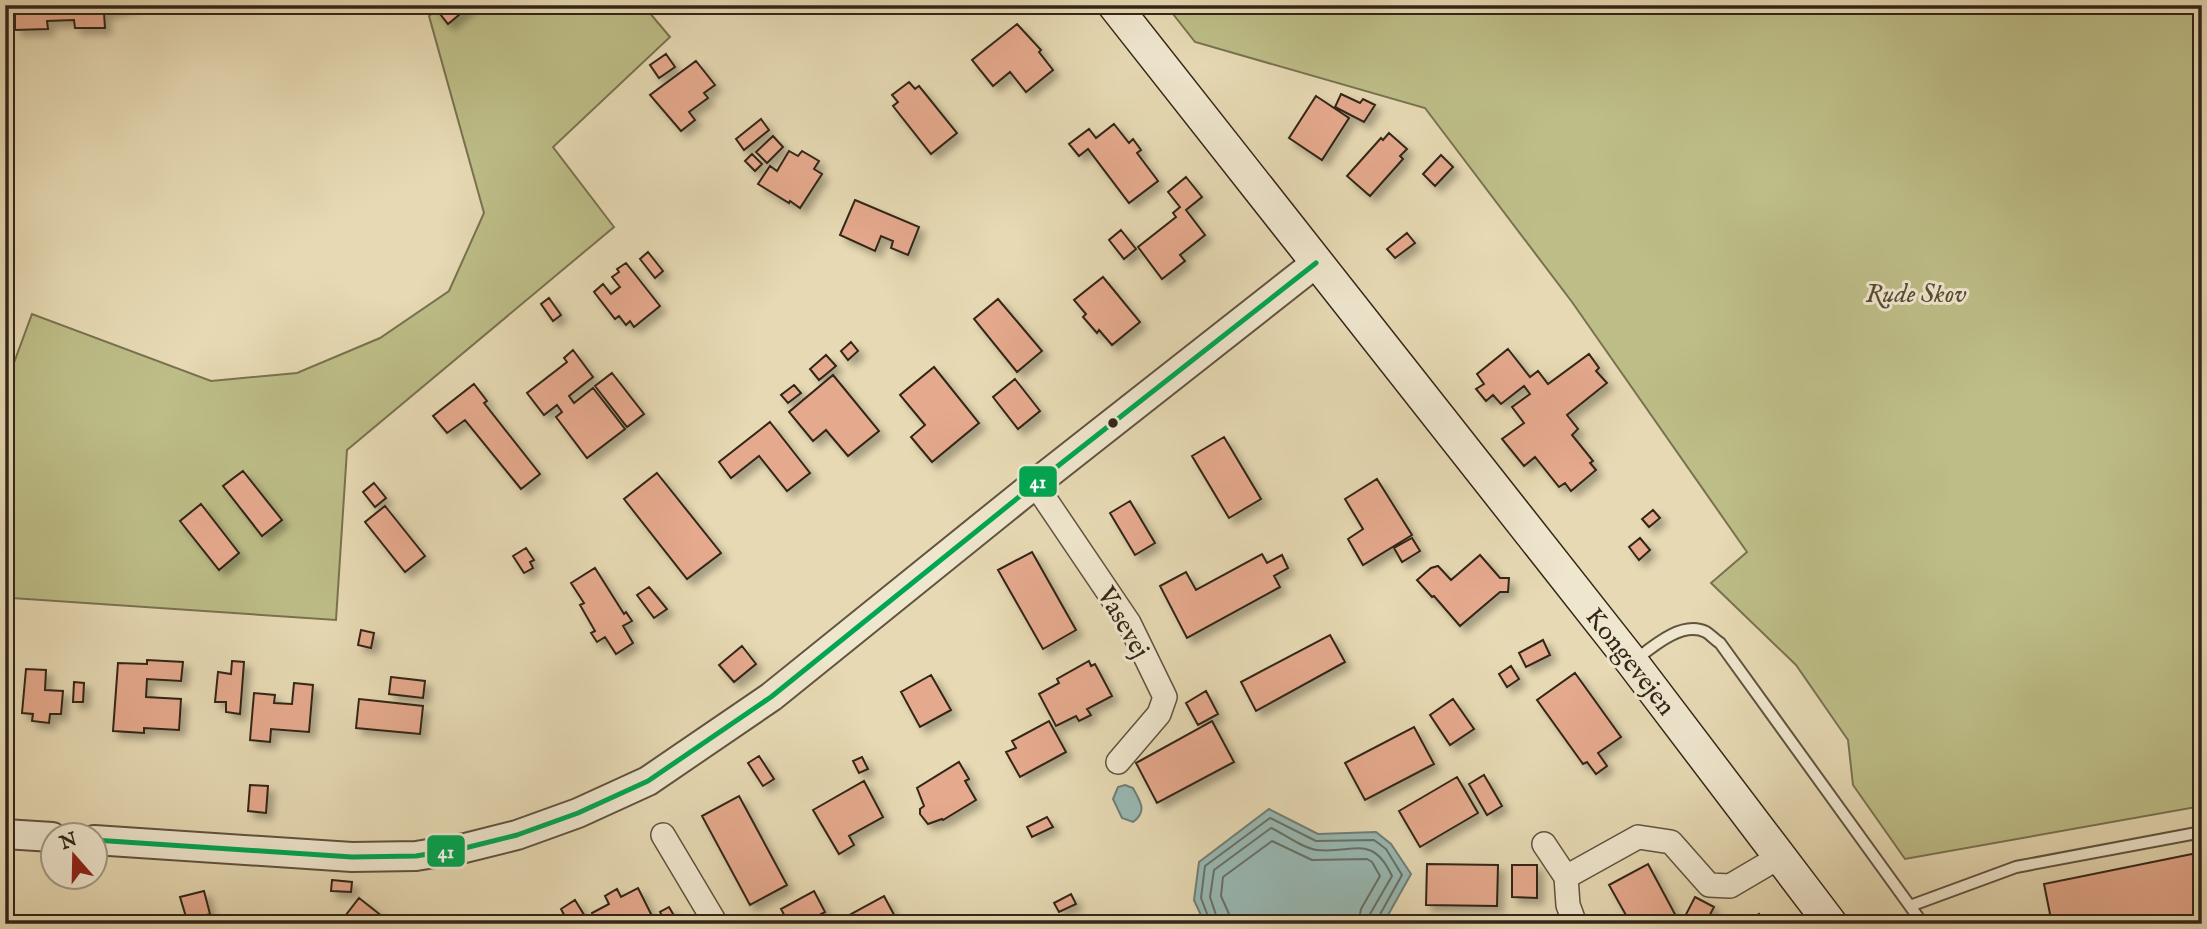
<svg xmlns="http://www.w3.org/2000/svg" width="2207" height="929" viewBox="0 0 2207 929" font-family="'IM FELL English',serif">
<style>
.green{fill:#bdbd87;stroke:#787250;stroke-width:2}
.water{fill:#98b9b4;stroke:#707e76;stroke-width:2}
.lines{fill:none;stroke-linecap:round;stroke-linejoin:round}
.shore{stroke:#667066;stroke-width:2}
.building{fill:#e5a98d;stroke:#332618;stroke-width:2;filter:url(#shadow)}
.service-casing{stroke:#60533f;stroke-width:14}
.minor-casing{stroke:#60533f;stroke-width:26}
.tertiary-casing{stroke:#60533f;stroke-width:32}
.secondary-casing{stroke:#332618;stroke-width:35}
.service{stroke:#efe6ce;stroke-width:10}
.minor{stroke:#efe6ce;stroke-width:23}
.tertiary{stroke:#efe6ce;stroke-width:28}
.secondary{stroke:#efe6ce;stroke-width:32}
.bus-1-casing{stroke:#efe6ce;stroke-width:10}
.bus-1{stroke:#00a651;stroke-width:5}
.bus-dot{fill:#332618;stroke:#efe6ce;stroke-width:2.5}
.labels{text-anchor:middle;stroke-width:6;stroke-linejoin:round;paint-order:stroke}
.park-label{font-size:26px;font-style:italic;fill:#564c34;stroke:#efe6ce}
.street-label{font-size:26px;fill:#332618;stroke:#efe6ce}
.line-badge{stroke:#efe6ce;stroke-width:2.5}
.badge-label{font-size:19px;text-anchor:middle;font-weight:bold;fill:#fff}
</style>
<defs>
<filter id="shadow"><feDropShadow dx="6" dy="6" stdDeviation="3.5" flood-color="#0004"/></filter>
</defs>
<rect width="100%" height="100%" fill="#e6d9b3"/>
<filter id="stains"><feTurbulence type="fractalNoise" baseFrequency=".00286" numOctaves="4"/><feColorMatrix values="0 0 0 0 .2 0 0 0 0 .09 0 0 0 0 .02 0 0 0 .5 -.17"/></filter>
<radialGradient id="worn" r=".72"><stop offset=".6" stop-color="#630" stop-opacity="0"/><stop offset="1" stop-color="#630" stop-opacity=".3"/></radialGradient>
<path class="green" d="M442 5H643L670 37 553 147 614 227 347 450 336 620 12 598 5 659V387L32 314 211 381 297 373 380 338 449 291 484 213 429 16Z
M1166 5H2202V806L1905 859 1853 785 1848 740 1796 665 1711 583 1747 552 1572 302 1425 108 1195 42Z"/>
<path class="water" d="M1125 785 1133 788C1140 801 1148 811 1133 822L1122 818 1113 799 1118 787Z
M1269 809 1318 834 1376 832 1391 844 1411 874 1383 924H1205L1194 900 1199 862Z"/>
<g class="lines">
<path class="shore" d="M1211 924 1201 898 1205 866 1270 818 1316 841 1374 840 1386 849 1402 875 1378 918 1377 924
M1219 924 1210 897 1214 870 1271 828C1285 834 1301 848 1317 850 1353 854 1372 833 1392 876L1370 914 1369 924
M1230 924 1229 914 1221 896 1223 877 1272 841 1312 860 1367 859 1372 862 1380 876 1361 909 1358 924"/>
</g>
<path class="building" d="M5 5H136L104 13 105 28H75L74 20 47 21 48 29 15 30V7Z
M433 5H471L448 24Z
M1017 24 1041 50 1039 52 1053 70 1026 92 1010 72 993 86 972 60Z
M666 54 675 67 659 78 650 65Z
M696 61 715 85 704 93 708 98 689 112 695 120 681 131 650 95Z
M909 82 915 89 919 86 957 133 931 154 893 106 898 102 892 95Z
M1341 94 1360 103 1363 99 1375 105 1364 122 1335 107Z
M1316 96 1349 118 1322 160 1289 138Z
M761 119 769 130 744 150 736 139Z
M1114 124 1129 143 1133 139 1141 150 1137 153 1158 181 1129 203 1088 149 1079 156 1069 144 1089 129 1096 138Z
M1389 133 1407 149 1400 156 1403 159 1370 196 1347 176 1381 138 1383 140Z
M773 136 783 147 767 163 756 152Z
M789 151 798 156 802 151 819 161 814 169 822 174 800 208 790 201 789 203 758 184 770 166 777 171Z
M752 154 762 164 755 171 745 161Z
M1441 155 1453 167 1435 186 1423 174Z
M1186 177 1202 197 1186 210 1205 235 1180 255 1185 261 1162 279 1138 247 1176 217 1173 213 1180 207 1168 192Z
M855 200 919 227 908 255 891 248 893 241 881 236 875 251 840 235Z
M1121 230 1136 249 1124 259 1109 240Z
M1407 233 1415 243 1395 258 1387 249Z
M648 252 663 271 655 278 640 259Z
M626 263 660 306 634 327 630 321 626 325 619 316 615 319 594 292 603 284 611 294 620 287 612 277 619 272 617 269Z
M1103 277 1140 322 1112 345 1099 330 1097 333 1083 317 1086 314 1074 300Z
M549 298 561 315 553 321 541 304Z
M998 299 1042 351 1017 372 974 319Z
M851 342 858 351 848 360 841 351Z
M1508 349 1530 377 1538 371 1548 384 1589 354 1599 368 1596 371 1607 383 1567 415 1578 429 1572 435 1593 461 1590 463 1596 470 1571 491 1565 483 1559 487 1535 457 1524 466 1502 439 1524 423 1512 407 1530 394 1524 386 1501 404 1493 395 1486 401 1476 389 1484 384 1477 374Z
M573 350 593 377 569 396 574 403 593 388 625 429 587 458 556 417 562 412 557 405 544 415 527 393 567 362 564 358Z
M826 355 836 366 819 380 810 369Z
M934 367 979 423 932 462 911 437 925 425 900 395Z
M612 373 644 414 627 427 595 386Z
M833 375 879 431 848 456 826 430 813 441 789 412Z
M1015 379 1040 411 1018 429 993 397Z
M474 384 487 401 484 403 540 474 521 489 465 420 447 433 433 416Z
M794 385 801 393 788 403 781 395Z
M770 422 810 473 787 491 759 456 731 478 719 462Z
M1224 437 1261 499 1229 518 1192 456Z
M243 471 282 520 262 536 223 486Z
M657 473 721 553 687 579 624 499Z
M1377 479 1412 535 1363 565 1348 539 1363 529 1345 499Z
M374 483 386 498 375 507 363 492Z
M1130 501 1155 543 1135 555 1110 513Z
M201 504 239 553 219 570 180 521Z
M385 506 425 556 405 572 365 522Z
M1653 510 1660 518 1649 527 1642 519Z
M1412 538 1420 551 1402 562 1394 548Z
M1640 538 1650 550 1639 560 1629 547Z
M526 548 534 560 530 562 533 568 524 573 513 556Z
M1032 552 1076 630 1043 649 998 570Z
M1262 554 1267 563 1282 555 1288 568 1274 576 1280 587 1187 638 1160 586 1186 572 1196 590Z
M1480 555 1500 578H1509L1508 592H1500L1460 626 1434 596 1432 597 1417 580 1431 568 1438 566 1451 580Z
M595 568 624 614 626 612 632 621 623 626 633 643 616 654 605 637 597 642 591 633 595 631 580 605 584 603 571 583Z
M649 587 667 609 654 618 637 595Z
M361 630 374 633 371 648 358 645Z
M1330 635 1345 662 1256 711 1241 682Z
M1543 640 1550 655 1526 667 1519 653Z
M742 646 756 664 734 682 719 665Z
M147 660 183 662 181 681 147 679 146 697 181 699 179 730 144 728V733L113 731 118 663 147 664Z
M232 661 244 662 240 714 226 712V702H215L218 672 231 674Z
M1089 661 1091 666 1095 664 1112 696 1087 709 1091 715 1079 721 1076 716 1056 726 1039 694 1059 683 1057 679Z
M1511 666 1519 679 1507 687 1499 674Z
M26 669 46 670 45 690 63 691 61 714H50L49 723 32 721 33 714 22 713Z
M1575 673 1621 737 1598 753 1607 766 1596 774 1587 762 1583 764 1537 700Z
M931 675 951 710 920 727 901 692Z
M391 677 425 681 423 698 389 694Z
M74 682 84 683 83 702H73Z
M294 683 313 685 309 732 271 729 270 742 250 740 254 693 275 695 274 703 292 704Z
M1206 691 1218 714 1198 725 1186 703Z
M359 699 423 706 420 734 356 728Z
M1453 699 1474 729 1450 745 1430 715Z
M1049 721 1066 752 1020 777 1006 752 1016 748 1012 741Z
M1212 721 1234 762 1157 803 1136 763Z
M1414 727 1434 764 1365 800 1345 763Z
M759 756 774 779 763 786 748 763Z
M862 757 868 769 859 773 853 761Z
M959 762 969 779 965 781 976 800 943 820 942 819 928 824 920 814V809L924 806 917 788Z
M1484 775 1502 806 1487 815 1469 784Z
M1457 777 1478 813 1420 847 1399 811Z
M864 781 883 817 849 836 854 845 839 854 813 810Z
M250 785 268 786 266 813 248 811Z
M739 796 787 885 750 905 702 816Z
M1047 817 1053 827 1032 837 1027 827Z
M2202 852V924H2052L2044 884Z
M1427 864 1498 865 1497 906 1426 905Z
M1648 864 1677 918 1666 924H1631L1609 885Z
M1512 865H1537V898L1512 897Z
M332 880 352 882 351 892 331 891Z
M638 888 656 924H598L592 913 609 904 605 896 617 889 621 897Z
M204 891 210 914 187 920 180 897Z
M814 891 825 912 803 924H789L781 909Z
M1071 894 1076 904 1059 912 1054 903Z
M884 896 899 924H843L840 920Z
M1695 897 1714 907 1705 924H1681Z
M359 898 392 924H339Z
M575 900 586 918 576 924H569L561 909Z
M669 907 676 919 666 924 660 912Z
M1759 914 1765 924H1744Z"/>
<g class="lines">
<g class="service-casing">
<path id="service" d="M1634 661C1652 647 1682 620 1706 632 1711 635 1715 640 1720 643L1923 924
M1910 906 2016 867 2202 832"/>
</g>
<g class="minor-casing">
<path id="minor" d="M1035 484 1129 623 1165 697 1159 714 1118 762
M663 835 716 924
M1544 844 1566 877 1568 905 1575 924
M1566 877 1638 837 1671 842 1709 885 1730 886 1781 856"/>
</g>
<g class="tertiary-casing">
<path id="tertiary" d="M5 834 52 837
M94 840 352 857 416 856 465 848 517 835 578 813 648 781 771 697 1035 484 1316 263"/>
</g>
<g class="secondary-casing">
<path id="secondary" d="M1114 5 1632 662 1831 924"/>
</g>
<use href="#service" class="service"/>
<use href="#minor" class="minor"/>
<use href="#tertiary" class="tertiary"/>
<use href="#secondary" class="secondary"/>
<g class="bus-1-casing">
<path id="bus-1" d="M94 840 352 857 416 856 465 848 517 835 578 813 648 781 771 697 1035 484 1316 263"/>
</g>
<use href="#bus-1" class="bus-1"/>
</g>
<circle class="bus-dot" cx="1113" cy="423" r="6"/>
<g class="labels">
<g class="park-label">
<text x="1916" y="302">Rude Skov</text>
</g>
<g class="street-label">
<text transform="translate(1124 622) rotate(60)" y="9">Vasevej</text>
<text transform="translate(1631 661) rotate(52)" y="9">Kongevejen</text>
</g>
</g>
<g class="line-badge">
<rect x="1018" y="465" width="40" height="33" rx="7" fill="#00a651"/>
<rect x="426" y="834" width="40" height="34" rx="7" fill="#00a651"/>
</g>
<g class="badge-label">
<text x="1038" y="488">41</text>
<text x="446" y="858">41</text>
</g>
<rect width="2207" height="929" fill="none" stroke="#e6d9b3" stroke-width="28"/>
<rect x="7" y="7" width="2193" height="915" fill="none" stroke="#332618" stroke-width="3.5"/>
<rect x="14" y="14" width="2179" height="901" fill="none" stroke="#332618" stroke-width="2"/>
<g transform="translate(74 856) rotate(340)"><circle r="33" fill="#efe6ce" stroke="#a49985" stroke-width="2"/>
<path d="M0-5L12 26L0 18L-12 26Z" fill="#8f2418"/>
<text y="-10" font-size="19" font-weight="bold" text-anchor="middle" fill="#332618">N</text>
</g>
<rect width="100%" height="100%" filter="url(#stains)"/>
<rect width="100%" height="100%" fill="url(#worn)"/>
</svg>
